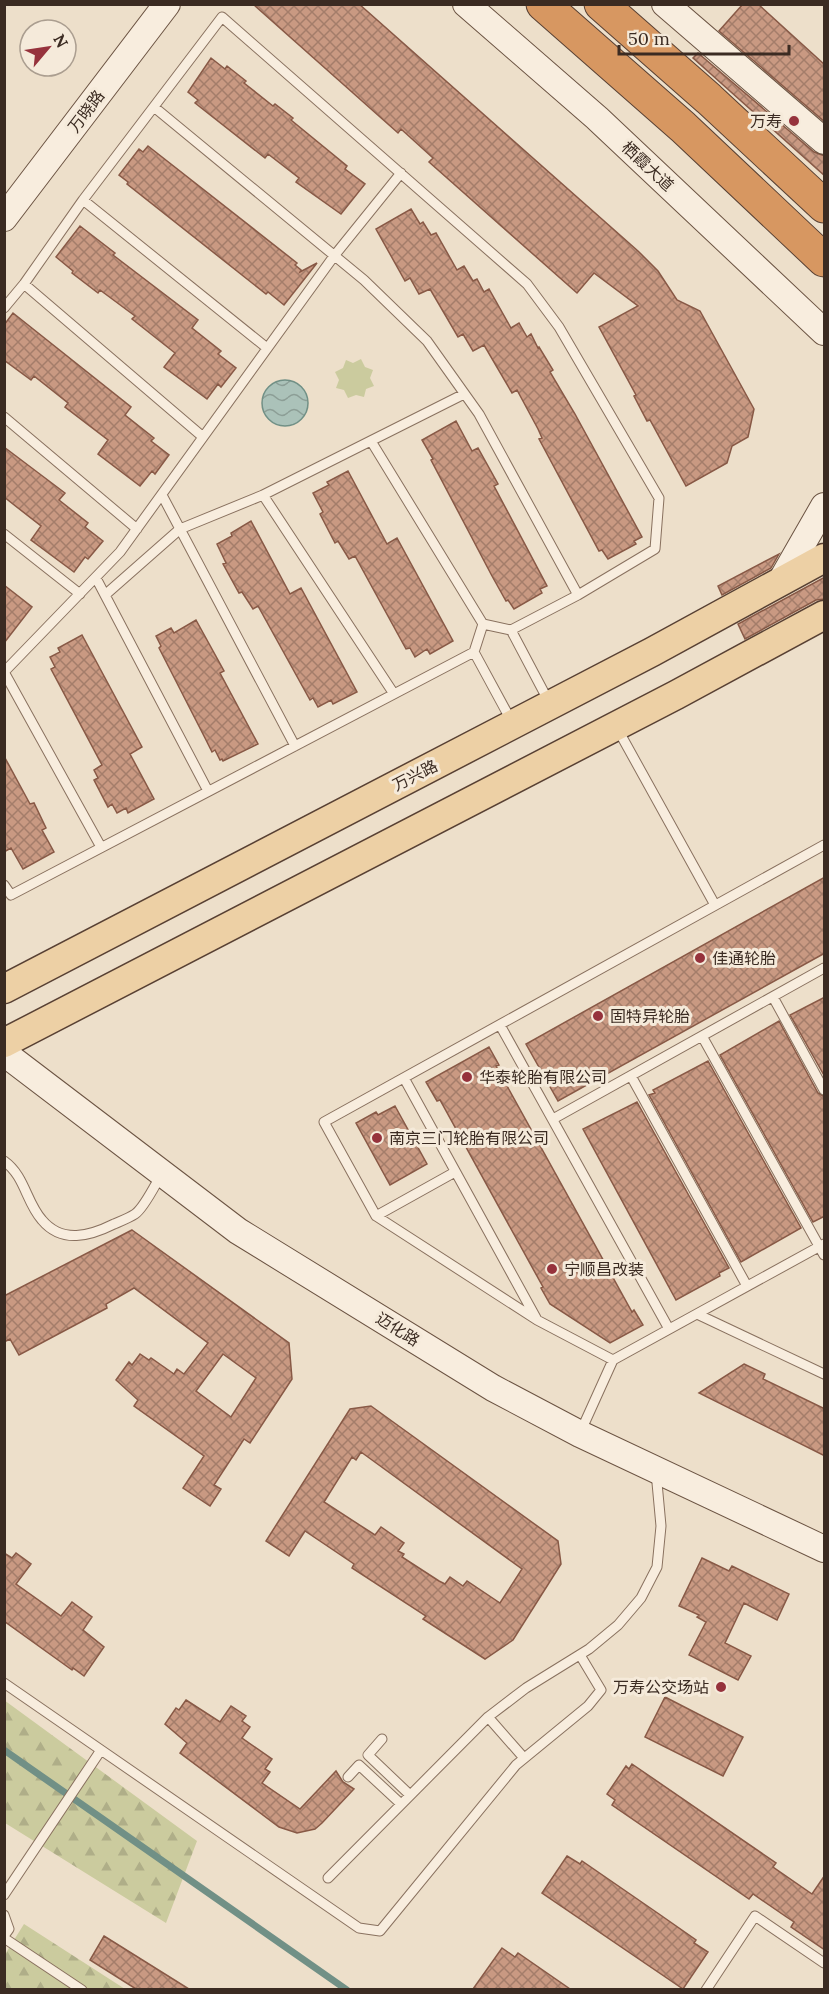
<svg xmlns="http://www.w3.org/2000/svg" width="829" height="1994" viewBox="0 0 829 1994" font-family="Lora,'Noto Sans SC',serif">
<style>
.grass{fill:#cbcb9e}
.forest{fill:url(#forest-firs)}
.water{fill:url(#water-waves);stroke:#719086;stroke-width:1.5}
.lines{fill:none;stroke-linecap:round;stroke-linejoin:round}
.stream{stroke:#719086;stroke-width:7}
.building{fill:url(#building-cross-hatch);stroke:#885946;stroke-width:1.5;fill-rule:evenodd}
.lane-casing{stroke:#89715f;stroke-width:11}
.secondary-casing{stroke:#6b5342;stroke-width:28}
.primary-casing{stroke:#584033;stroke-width:31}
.highway-casing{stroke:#584033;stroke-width:35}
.lane{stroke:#f8edde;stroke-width:9}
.secondary{stroke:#f8edde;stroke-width:26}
.primary{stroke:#edd0a5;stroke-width:28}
.highway{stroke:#d79761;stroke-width:33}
.poi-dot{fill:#96323c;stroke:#f5eada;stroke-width:2}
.labels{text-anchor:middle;stroke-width:6;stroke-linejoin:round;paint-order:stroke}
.street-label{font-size:16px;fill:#3b2b22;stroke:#f5eada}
.poi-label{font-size:16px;fill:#3b2b22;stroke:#f5eada;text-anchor:start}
</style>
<defs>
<pattern id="forest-firs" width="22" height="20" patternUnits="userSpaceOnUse" patternTransform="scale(1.5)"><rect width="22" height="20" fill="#cbcb9e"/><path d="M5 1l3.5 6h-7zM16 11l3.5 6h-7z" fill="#afae88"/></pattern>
<pattern id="water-waves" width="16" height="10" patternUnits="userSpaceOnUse" patternTransform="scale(1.5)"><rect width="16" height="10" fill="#abc2b9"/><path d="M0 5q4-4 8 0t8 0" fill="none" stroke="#8c9e96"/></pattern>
<pattern id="building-cross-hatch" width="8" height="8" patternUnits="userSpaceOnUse" patternTransform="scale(1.5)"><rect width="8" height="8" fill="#c99982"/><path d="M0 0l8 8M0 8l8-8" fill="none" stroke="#a47d6a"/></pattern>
</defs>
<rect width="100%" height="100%" fill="#eddfca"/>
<path class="grass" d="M361 359 365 367 373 370 370 378 374 386 366 389 364 397 356 395 348 398 344 390 336 388 339 380 335 372 343 368 346 360 353 363Z"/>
<path class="forest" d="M4 1700 197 1841 166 1923 5 1823Z
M24 1924 125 1989H5L4 1956Z"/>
<path class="water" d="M262 403a23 23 0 1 1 46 0a23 23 0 1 1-46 0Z"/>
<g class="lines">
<path class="stream" d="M4 1750 347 1990"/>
</g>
<path class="building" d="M253 4H359L638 251 658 271 677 300 700 311 754 409 748 437 732 446 727 463 686 486 650 420 647 421 634 396 636 395 599 327 638 306 594 273 577 293 429 162 433 158 401 129 398 133Z
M743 4H758L825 65V122L719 31Z
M698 53 814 152 825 156V176L693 58Z
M211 58 225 69 227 66 246 81 244 83 273 106 275 104 293 118 291 120 347 166 345 169 365 184 341 214 296 182 299 178 268 154 265 158 195 103 198 100 188 92Z
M148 146 297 263 295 265 301 270 300 272 317 263 284 305 268 292 266 294 127 184 128 182 119 175 139 149 143 152Z
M411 209 420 224 423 222 431 235 436 233 457 270 464 266 473 281 477 279 484 292 489 289 511 328 519 323 527 337 531 334 538 348 539 347 553 370 550 372 575 414 642 537 634 541 636 544 608 559 602 550 599 551 539 439 542 438 538 429 517 390 512 393 484 345 473 351 463 334 458 337 430 289 419 294 410 278 405 281 376 229Z
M80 226 115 253 113 255 198 320 192 328 221 351 218 354 236 368 221 387 218 384 207 399 164 367 175 353 132 319 135 316 100 290 98 293 72 273 73 271 56 257Z
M13 313 131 407 125 415 154 438 151 441 169 455 155 474 152 471 140 486 98 454 108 440 65 407 68 403 34 376 31 380 4 360V325Z
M456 421 472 451 478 448 498 484 494 486 547 586 540 589 542 593 514 609 508 600 506 601 492 576 431 460 433 459 422 440Z
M4 447 65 493 59 500 88 523 85 527 103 541 88 559 85 557 74 572 31 540 41 526 4 497Z
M348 471 387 544 397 538 453 641 430 654 427 649 415 657 410 648 406 649 355 556 349 559 338 541 335 543 320 514 323 512 313 493 329 485 327 482Z
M251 521 290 594 301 588 357 692 333 704 331 700 318 707 313 698 310 700 258 606 253 609 242 592 239 593 223 564 226 563 217 544 232 536 231 533Z
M779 554 771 568 722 595 718 586Z
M825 577V599L816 600 745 639 738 624Z
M4 585 32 607 4 643Z
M196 620 224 671 220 673 258 744 223 761 222 759 220 760 215 750 212 752 205 738 159 648 161 646 156 636 171 628 174 633Z
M82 635 142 747 130 754 154 799 128 813 126 808 117 813 112 804 108 807 94 780 98 778 94 770 102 765 51 669 55 667 50 657 60 652 58 648Z
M4 756 30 804 34 803 46 828 42 830 54 852 23 869 11 848 4 852Z
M825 877V953L558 1101 526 1044Z
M825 997V1077L790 1015Z
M779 1021 818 1093 825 1097V1216L813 1222 720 1055Z
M489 1047 499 1065 496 1066 632 1312 634 1310 643 1325 610 1343 550 1304 541 1288 543 1287 440 1100 437 1101 426 1082Z
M708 1061 801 1228 741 1262 649 1095 655 1093 653 1090Z
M637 1102 729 1268 719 1273 720 1276 676 1300 583 1129Z
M395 1106 427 1164 390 1185 356 1123 376 1112 378 1115Z
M132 1230 289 1343 292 1379 250 1443 244 1439 214 1485 221 1489 210 1506 183 1488 204 1456 134 1406 138 1400 116 1380 129 1362 132 1365 140 1354 149 1360 151 1358 174 1374 177 1369 184 1374 208 1343 134 1288 106 1304 107 1308 19 1355 10 1339 4 1342V1296ZM223 1354 256 1378 231 1417 196 1391Z
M744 1364 765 1374 763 1379 825 1409V1456L699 1393Z
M371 1406 558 1541 561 1564 513 1640 485 1659 423 1619 426 1616 352 1568 354 1564 305 1531 289 1556 266 1541 350 1409ZM361 1452 522 1569 500 1603 467 1581 463 1586 450 1577 445 1584 439 1581 402 1557 404 1554 398 1551 404 1543 381 1527 375 1535 324 1502 352 1457 356 1460Z
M4 1553 12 1558 16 1553 31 1564 16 1584 61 1616 72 1602 92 1617 83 1630 104 1647 84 1676 73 1668 72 1670 4 1621Z
M702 1558 729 1571 732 1566 789 1594 777 1620 744 1603 725 1643 751 1656 738 1680 689 1655 706 1622 697 1617 699 1615 679 1606Z
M665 1697 743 1737 723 1776 645 1737Z
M186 1700 220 1722 231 1706 246 1716 242 1721 250 1727 242 1738 272 1759 265 1769 270 1772 262 1783 300 1809 336 1771 343 1782 354 1789 322 1823 315 1829 297 1833 279 1827 180 1753 187 1743 165 1724 176 1708 179 1710Z
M632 1764 776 1863 773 1867 812 1894 825 1875V1950L791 1927 794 1922 785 1916 753 1894 749 1899 612 1805 615 1800 607 1794 626 1766 629 1769Z
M567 1856 580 1864 582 1861 659 1914 696 1940 694 1943 708 1952 683 1989 542 1893Z
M104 1936 189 1989H136L90 1960Z
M502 1948 515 1957 518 1953 570 1989H473Z"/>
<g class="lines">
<g class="lane-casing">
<path id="lane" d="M154 107 364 280 427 341 479 414 578 595 511 630 549 702
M83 200 267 348
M24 284 203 437
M4 308 24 284 83 200 222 17 527 284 559 327 659 498 655 549 578 595
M4 417 137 529
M371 441 483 624
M162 495 295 746
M4 534 80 594
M96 578 208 791
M105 595 180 529 263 495
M474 652 483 624 511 630
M4 672 120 552 334 256 401 173
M4 672 101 847
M394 694 263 495 464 394
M617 728 715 905
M4 885 11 895 474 652 512 722
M773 997 824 1090
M500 1025 669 1329
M702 1036 824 1255
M631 1076 747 1286
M404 1078 536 1318
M553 1119 824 968
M4 1161C25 1176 26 1202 42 1220 62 1244 90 1236 114 1224 121 1221 129 1218 135 1214 144 1208 155 1185 161 1175
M376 1216 455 1172
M697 1314 824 1374
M613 1360 537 1320 376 1216 324 1122 824 845
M580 1433 613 1360 824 1244
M4 1683 101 1750
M488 1717 524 1758
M382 1739 368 1755 410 1795
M348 1777 359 1765 401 1804
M328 1878 488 1717 526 1688 589 1649 618 1625 641 1598 657 1567 661 1526 656 1472
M4 1895 101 1750 359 1928 380 1931 516 1765 588 1706 601 1690 580 1655
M4 1915 9 1929 4 1936
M4 1938 82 1990
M706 1990 755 1916 824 1963"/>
</g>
<g class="secondary-casing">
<path id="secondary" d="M466 4 597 118 824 332
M665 4 824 141
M4 218 167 4
M781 581 824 506
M4 1053 238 1231 493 1388 580 1434 824 1549"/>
</g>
<g class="primary-casing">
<path id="primary" d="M4 989 652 652 824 558
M4 1043 676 695 824 615"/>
</g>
<g class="highway-casing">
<path id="highway" d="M543 4 683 127 824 260
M601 4 709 99 824 206"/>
</g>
<use href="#lane" class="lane"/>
<use href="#secondary" class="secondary"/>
<use href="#primary" class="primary"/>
<use href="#highway" class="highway"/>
</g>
<g class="poi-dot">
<circle cx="794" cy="121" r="6"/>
<circle cx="700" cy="958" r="6"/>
<circle cx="598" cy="1016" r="6"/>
<circle cx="467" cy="1077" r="6"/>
<circle cx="377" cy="1138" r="6"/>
<circle cx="552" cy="1269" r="6"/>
<circle cx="721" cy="1687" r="6"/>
</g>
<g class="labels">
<g class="street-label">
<text transform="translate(86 111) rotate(-53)" y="6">万晓路</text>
<text transform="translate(648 166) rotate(43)" y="6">栖霞大道</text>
<text transform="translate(415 775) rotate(-27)" y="6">万兴路</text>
<text transform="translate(398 1329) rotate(32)" y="6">迈化路</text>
</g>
<g class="poi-label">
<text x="782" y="127" text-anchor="end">万寿</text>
<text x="712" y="964">佳通轮胎</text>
<text x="610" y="1022">固特异轮胎</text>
<text x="479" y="1083">华泰轮胎有限公司</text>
<text x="389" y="1144">南京三门轮胎有限公司</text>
<text x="564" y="1275">宁顺昌改装</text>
<text x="709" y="1693" text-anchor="end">万寿公交场站</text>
</g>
</g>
<rect width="829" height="1994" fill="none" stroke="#3b2b22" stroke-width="12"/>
<g transform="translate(48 48) rotate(61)"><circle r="28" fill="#f5eada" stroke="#ab9e90" stroke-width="1.5"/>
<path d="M0-4.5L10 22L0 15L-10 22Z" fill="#96323c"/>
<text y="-9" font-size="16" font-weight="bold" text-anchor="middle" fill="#3b2b22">N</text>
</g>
<path d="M619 45v9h170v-9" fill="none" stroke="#3b2b22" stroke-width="3"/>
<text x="628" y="45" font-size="18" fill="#3b2b22" stroke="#f5eada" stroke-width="4.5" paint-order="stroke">50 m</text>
</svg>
